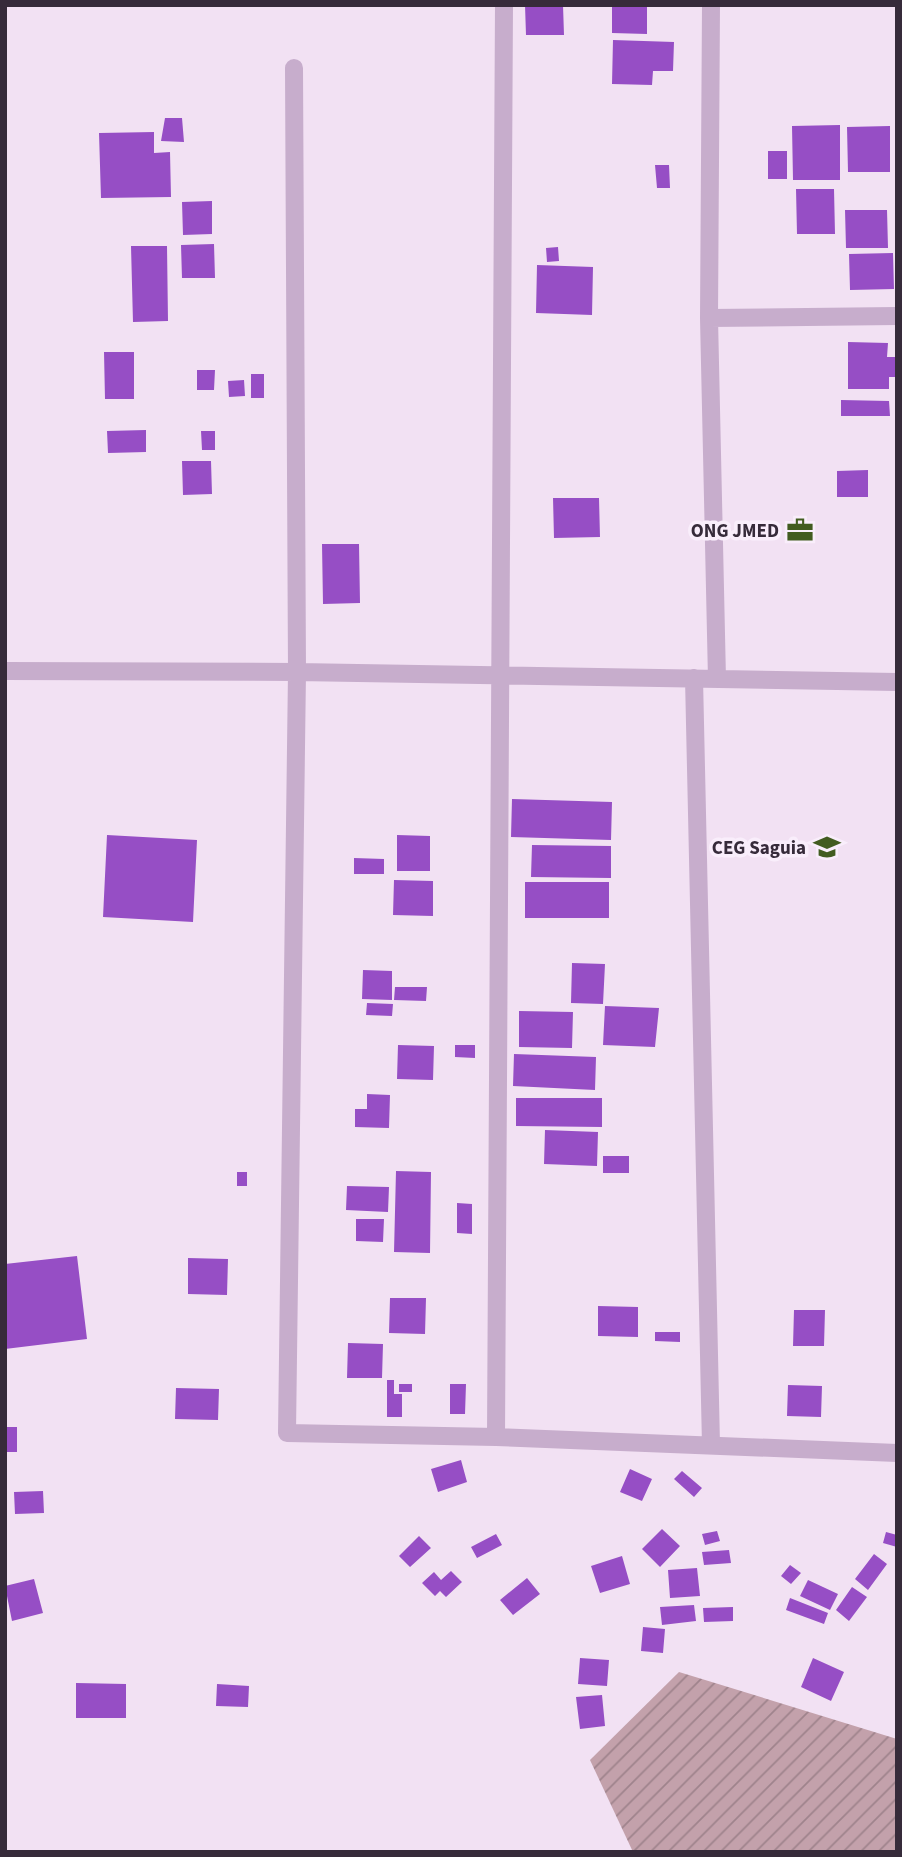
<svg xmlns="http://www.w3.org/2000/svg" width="902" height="1857" viewBox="0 0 902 1857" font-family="'Source Sans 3',sans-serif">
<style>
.garden{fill:url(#garden-furrows)}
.building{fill:#964ec5}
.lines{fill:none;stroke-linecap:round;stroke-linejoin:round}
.minor{stroke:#c7adcc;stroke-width:18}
.labels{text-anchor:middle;stroke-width:7;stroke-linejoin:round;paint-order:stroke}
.poi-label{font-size:19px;font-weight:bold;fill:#362b3a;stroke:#f9eefb;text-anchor:end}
</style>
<defs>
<pattern id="garden-furrows" width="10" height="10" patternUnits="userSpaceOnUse" patternTransform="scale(1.75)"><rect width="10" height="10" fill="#c3a1ab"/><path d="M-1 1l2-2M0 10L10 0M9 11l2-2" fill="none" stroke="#9f838c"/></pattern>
</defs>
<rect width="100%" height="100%" fill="#f2e1f3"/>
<path class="garden" d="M679 1672 897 1739V1852H633L590 1760Z"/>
<path class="building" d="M525 5H563L564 35H526Z
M612 5H647V34L612 33Z
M613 40 674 42 673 71H653L652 85 612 84Z
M165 118H182L184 142 161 141Z
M840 125V180H793L792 126Z
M890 126V172H848L847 127Z
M154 132V153L170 152 171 197 101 198 99 133Z
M768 151H787V179H768Z
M655 165H669L670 188H657Z
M796 189H834L835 234H797Z
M212 201V234L183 235 182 202Z
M845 210H887L888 248H846Z
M214 244 215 278H182L181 245Z
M131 246H167L168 321 133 322Z
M558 247 559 261 547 262 546 248Z
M893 253 894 289 850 290 849 254Z
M537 265 593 267 592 315 536 313Z
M848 342 888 343 887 357H897V377H889V389H848Z
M104 352H134V399H105Z
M197 370H215L214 390H197Z
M251 374H264V398H251Z
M244 380 245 396 229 397 228 381Z
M841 400 889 401 890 416H841Z
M146 430V452L108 453 107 431Z
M201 431H215V450H202Z
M182 461H211L212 494 183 495Z
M868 470V497H837V471Z
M553 498H599L600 537 554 538Z
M322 544H359L360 603 323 604Z
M512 799 612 802 611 840 511 837Z
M107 835 197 840 193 922 103 917Z
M397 835 430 836V871H397Z
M532 845 611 846V878L531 877Z
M354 858 384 859V874H354Z
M394 880 433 881V916L393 915Z
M525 882H609V918H525Z
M572 963 605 964 603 1004 571 1003Z
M363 970 392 971V1000L362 999Z
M395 987H427L426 1001 394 1000Z
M367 1003 393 1004 392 1016 366 1015Z
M605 1006 659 1008 655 1047 603 1045Z
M519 1011 573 1012 572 1048 519 1047Z
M398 1045 434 1046 433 1080 397 1079Z
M455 1045H475V1058L455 1057Z
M514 1054 596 1057 595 1090 513 1086Z
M367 1094 390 1095 389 1128 355 1127V1109H367Z
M516 1098H602V1127L516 1126Z
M545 1130 598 1132 597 1166 544 1164Z
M603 1156H629V1173H603Z
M396 1171 431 1172 430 1253 394 1252Z
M237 1172H247V1186H237Z
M347 1186 389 1187 388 1212 346 1210Z
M457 1203 472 1204V1234L457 1233Z
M356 1219H384L383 1242 356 1241Z
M77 1256 87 1339 5 1349V1264Z
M188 1258 228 1259 227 1295 188 1294Z
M390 1298H426L425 1334 389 1333Z
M598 1306 638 1307V1337L598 1336Z
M794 1310H825L824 1346H793Z
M655 1332H680V1342L655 1341Z
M348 1343 383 1344 382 1378H347Z
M387 1380H394V1394H402V1417H387Z
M399 1384H412V1392H399Z
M450 1384H466L465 1414H450Z
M788 1385 822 1386 821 1417 787 1416Z
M176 1388 219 1389 218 1420 175 1419Z
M5 1427H17V1452H5Z
M461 1460 467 1482 438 1492 431 1469Z
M630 1469 652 1479 642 1501 620 1492Z
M682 1471 702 1488 694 1497 674 1479Z
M43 1491 44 1513 15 1514 14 1492Z
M662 1529 680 1546 660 1567 642 1549Z
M717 1531 720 1541 705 1545 702 1534Z
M886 1532 897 1535V1547L883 1543Z
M496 1534 502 1545 477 1558 471 1547Z
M419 1536 431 1548 410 1567 399 1556Z
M729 1550 731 1563 704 1565 702 1552Z
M874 1554 887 1564 868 1590 855 1579Z
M622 1556 630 1584 600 1593 591 1566Z
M790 1565 801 1573 791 1584 781 1576Z
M697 1568 700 1596 670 1598 668 1570Z
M451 1571 462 1582 446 1597 440 1591 435 1596 422 1583 434 1572 441 1580Z
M527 1578 540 1594 513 1615 500 1600Z
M34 1579 43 1613 12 1621 5 1586Z
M808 1580 838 1594 830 1610 800 1596Z
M852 1587 867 1597 849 1621 836 1610Z
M790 1598 828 1613 824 1624 786 1610Z
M694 1605 696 1621 662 1625 660 1607Z
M733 1607V1621L704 1622 703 1608Z
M643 1627 665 1629 663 1653 641 1651Z
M580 1658 609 1660 607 1686 578 1684Z
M813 1658 844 1672 831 1701 801 1687Z
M76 1683 126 1684V1718H76Z
M217 1684 249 1686 248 1707 216 1706Z
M602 1695 605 1726 580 1729 576 1697Z"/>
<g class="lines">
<path class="minor" d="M711 5 709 318 717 679
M294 68 297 672 287 1433 496 1437 897 1453
M709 318 897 316
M5 671 297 672 897 682
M694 678 711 1445
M496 1437 504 5"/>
</g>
<defs>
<g id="office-bare" transform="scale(2.1)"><path d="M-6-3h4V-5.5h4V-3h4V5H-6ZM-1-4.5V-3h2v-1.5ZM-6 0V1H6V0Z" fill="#425c20" stroke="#f9eefb" stroke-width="2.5" paint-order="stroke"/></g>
<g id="school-bare" transform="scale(2.1)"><path d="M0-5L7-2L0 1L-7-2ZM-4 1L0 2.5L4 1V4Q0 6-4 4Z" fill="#425c20" stroke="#f9eefb" stroke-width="2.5" paint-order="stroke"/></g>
</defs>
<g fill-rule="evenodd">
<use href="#office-bare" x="800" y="530"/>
<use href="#school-bare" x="827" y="847"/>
</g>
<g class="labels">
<g class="poi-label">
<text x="779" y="537">ONG JMED</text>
<text x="806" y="854">CEG Saguia</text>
</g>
</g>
<rect width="902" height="1857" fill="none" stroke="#362b3a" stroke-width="14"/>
</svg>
